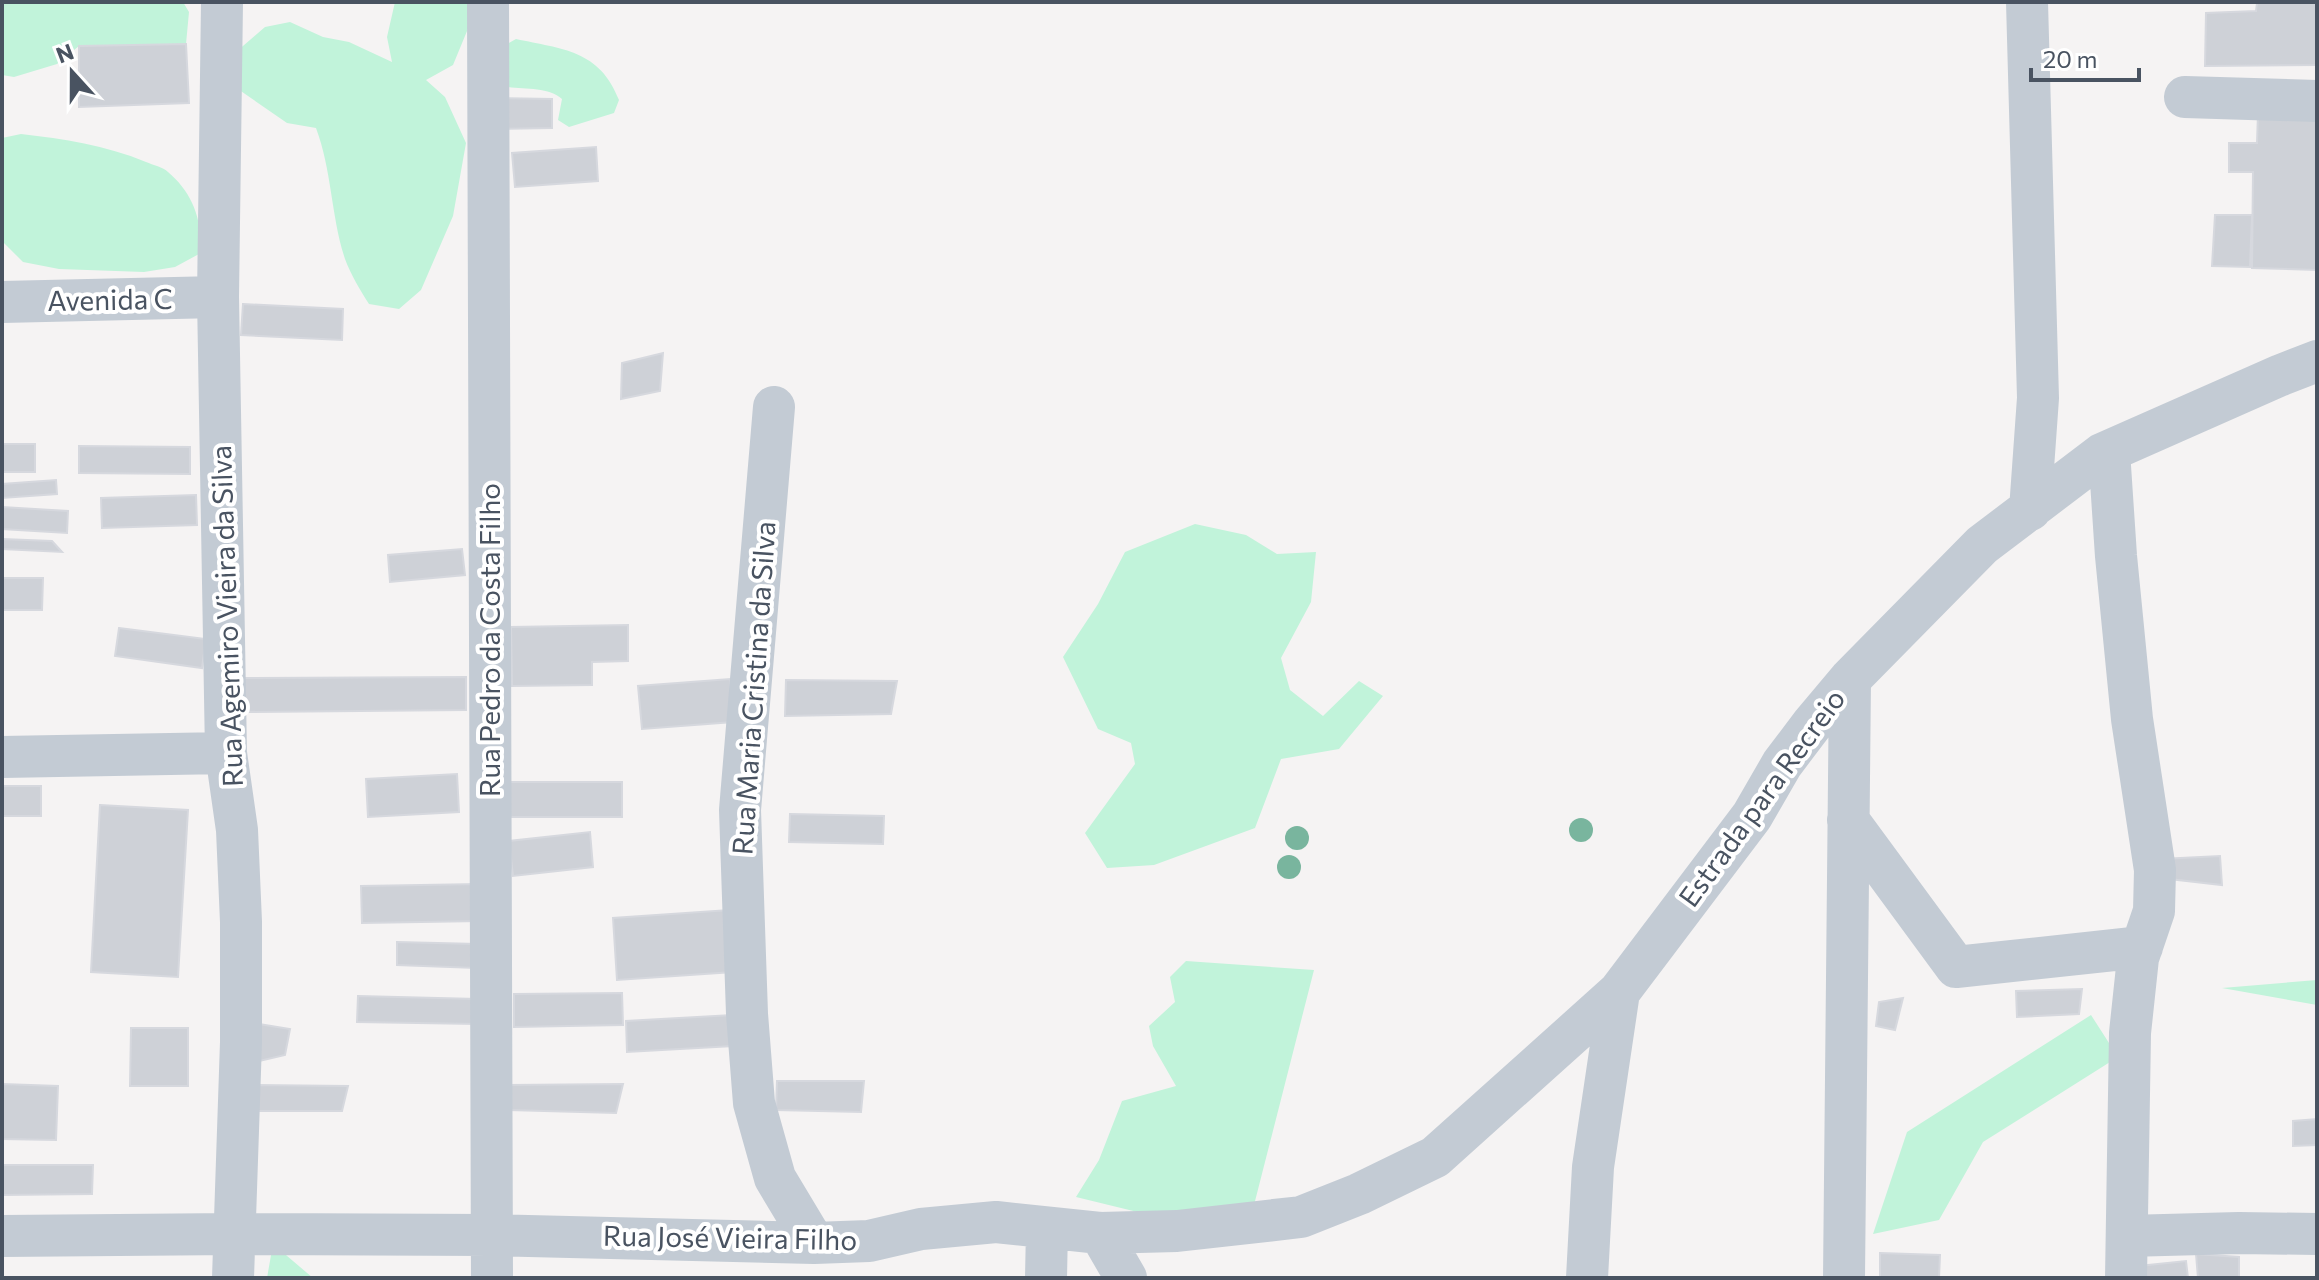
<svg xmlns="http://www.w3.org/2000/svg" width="2319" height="1280" viewBox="0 0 2319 1280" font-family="Commissioner,sans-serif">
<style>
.green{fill:#c1f3da}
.building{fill:#ced1d7;stroke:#d6d8de;stroke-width:2}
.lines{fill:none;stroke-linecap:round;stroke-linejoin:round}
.minor{stroke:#c3cbd4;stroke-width:42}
.tree{fill:#79b59e}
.labels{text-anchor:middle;stroke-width:8;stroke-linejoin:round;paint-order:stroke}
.street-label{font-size:28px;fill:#495361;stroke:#fff}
</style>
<rect width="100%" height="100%" fill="#f5f3f3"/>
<path class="green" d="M2 2H183L189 12 186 44 79 46 57 64 14 77 2 75Z
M395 2H479L453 65 426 80 445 97 466 143 453 216 421 290 399 309 369 304C360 290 351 275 345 259 331 216 332 171 316 128L287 123 235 87 236 52 265 27 290 22 323 37 349 42 392 62 387 37Z
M516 39C562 49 600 50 619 100L614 113 569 127 558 120 562 99C548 86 521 90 502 86L500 48Z
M21 134C64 139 105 145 146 162 153 165 163 167 168 172 193 193 204 223 199 254L175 267 144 272 59 269 23 262 2 241V138Z
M1195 524 1246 535 1277 554 1316 552 1311 602 1281 658 1290 690 1323 716 1359 681 1383 696 1339 749 1281 759 1255 828 1154 865 1107 868 1085 833 1135 764 1131 743 1098 729 1063 657 1098 604 1125 552Z
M1186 961 1314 970 1253 1209 1162 1218 1076 1197 1099 1160 1122 1101 1176 1086 1153 1046 1149 1026 1175 1002 1170 977Z
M2317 980V1005L2222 988Z
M2091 1015 2118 1057 1983 1142 1939 1220 1873 1234 1907 1132Z
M273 1244 313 1278H267Z"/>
<path class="building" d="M2275 2H2317V65L2205 66 2206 13 2256 11 2257 3Z
M186 44 189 103 79 107V46Z
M501 98 552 99V128L501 129Z
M2258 113H2317V270L2252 268 2253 172H2229V143H2257Z
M596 147 598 181 515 187 512 153Z
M2215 215H2252L2250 267 2212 266Z
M243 304 343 309 342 340 241 335Z
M663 353 660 391 621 399 622 363Z
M2 444H35V472H2Z
M79 446 190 447V474L79 473Z
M56 480 57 494 2 498V484Z
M196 495 197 525 102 528 101 498Z
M2 507 68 511 67 533 2 529Z
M2 539 52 541 62 552 2 549Z
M462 549 465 575 390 582 388 555Z
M2 578H43L42 610H2Z
M628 625V661L592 662V685L512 686 511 627Z
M119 628 206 639 202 668 115 656Z
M466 677V710L242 712V678Z
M730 679 733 722 642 729 638 686Z
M786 680 897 681 891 714 785 716Z
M457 774 459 812 368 817 366 779Z
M509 782H622V817H509Z
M2 786H41V816H2Z
M100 805 188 810 178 977 91 972Z
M790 814 884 816 883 844 789 842Z
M590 832 593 867 513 876 509 841Z
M2220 856 2222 885 2161 878V859Z
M480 884V921L362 923 361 886Z
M729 910 733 972 617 980 613 918Z
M397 942 477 944 476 968 397 965Z
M2082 989 2079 1014 2017 1017 2016 991Z
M622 993 623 1025 514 1027V994Z
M358 996 477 999V1024L357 1022Z
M1903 998 1895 1030 1876 1026 1879 1002Z
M732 1015 733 1046 627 1052 626 1021Z
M259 1024 290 1029 285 1055 251 1063Z
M131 1028H188V1086H130Z
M777 1081H864L861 1112 776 1110Z
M2 1084 58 1086 56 1140 2 1139Z
M623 1084 616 1113 509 1110 508 1085Z
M255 1085 348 1086 342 1111H252Z
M2317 1119V1145L2293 1146V1121Z
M2 1165H93L92 1194 2 1195Z
M1880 1253 1940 1255 1939 1278H1880Z
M2196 1254 2239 1257V1278H2198Z
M2186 1261 2188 1278H2138L2139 1266Z"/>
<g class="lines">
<path class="minor" d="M222 2 218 297 226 753 237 830 241 922V1042L233 1278
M488 2 492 1278
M2027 2 2038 398 2030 510
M2185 97 2317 101
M2 302 218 297
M774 407 740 810 747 1014 754 1103 775 1178 814 1243
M2109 451 2116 556 2132 719 2155 870 2154 911 2138 958 2130 1033 2126 1278
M2 757 226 753
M1848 820 1956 967 2142 947
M1100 1233 1126 1278
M2 1236 234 1234 491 1235 814 1243 869 1241 921 1229 996 1222 1100 1233 1177 1231 1301 1217 1359 1194 1435 1157 1619 992
M2127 1236 2239 1233 2317 1234
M1046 1278 1047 1228
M1587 1278 1593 1167 1619 992 1752 816 1782 764 1813 723 1850 679 1982 545 2102 454 2281 375 2317 361
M1844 1278 1850 679"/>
</g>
<g class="tree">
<circle cx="1581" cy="830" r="12"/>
<circle cx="1297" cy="838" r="12"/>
<circle cx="1289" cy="867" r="12"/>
</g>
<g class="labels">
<g class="street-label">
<text transform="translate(110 300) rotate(-1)" y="10">Avenida C</text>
<text transform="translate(227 616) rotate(-92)" y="10">Rua Agemiro Vieira da Silva</text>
<text transform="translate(490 640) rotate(-90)" y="10">Rua Pedro da Costa Filho</text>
<text transform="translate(754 688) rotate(-86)" y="10">Rua Maria Cristina da Silva</text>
<text transform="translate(1762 798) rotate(-54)" y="10">Estrada para Recreio</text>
<text transform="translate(730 1238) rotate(1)" y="10">Rua José Vieira Filho</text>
</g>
</g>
<rect width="2319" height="1280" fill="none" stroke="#495361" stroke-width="8"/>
<g transform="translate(72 72) rotate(339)" stroke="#ffffff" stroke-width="6" paint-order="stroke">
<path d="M0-6L14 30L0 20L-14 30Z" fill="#495361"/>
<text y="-12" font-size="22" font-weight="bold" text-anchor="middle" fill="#495361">N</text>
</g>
<path d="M2031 68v12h108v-12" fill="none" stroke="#495361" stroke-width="4"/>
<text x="2043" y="68" font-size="24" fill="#495361" stroke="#ffffff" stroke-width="6" paint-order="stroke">20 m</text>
</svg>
